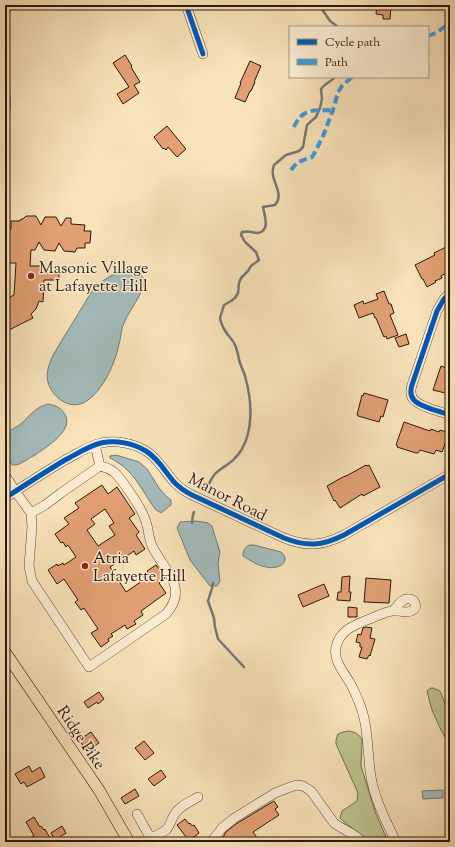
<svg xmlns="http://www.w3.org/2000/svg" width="455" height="847" viewBox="0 0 455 847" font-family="'Sorts Mill Goudy',serif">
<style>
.green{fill:#bfc38e;stroke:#746e4c}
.water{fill:#a3bbbb;stroke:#737a74}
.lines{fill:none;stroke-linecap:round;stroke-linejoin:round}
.stream{stroke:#737a74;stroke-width:2.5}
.building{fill:#e29f74;stroke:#2a180a;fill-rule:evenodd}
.minor-casing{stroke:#5e4a36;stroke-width:10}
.major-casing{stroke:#2a180a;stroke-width:12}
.minor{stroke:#faecd2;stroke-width:9}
.major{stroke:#f8e2b9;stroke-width:11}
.quiet{stroke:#3d9ade;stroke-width:4;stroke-dasharray:8 4;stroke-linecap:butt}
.cycleway-casing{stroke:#faecd2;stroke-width:8}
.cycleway{stroke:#0057b8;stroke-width:5}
.poi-dot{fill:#8f2418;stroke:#faecd2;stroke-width:1.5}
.labels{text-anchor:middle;stroke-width:3;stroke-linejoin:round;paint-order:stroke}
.poi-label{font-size:16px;fill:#2a180a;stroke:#faecd2;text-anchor:start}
.street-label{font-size:16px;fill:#2a180a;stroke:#faecd2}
</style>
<rect width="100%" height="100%" fill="#f8e2b9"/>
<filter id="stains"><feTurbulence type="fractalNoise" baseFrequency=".005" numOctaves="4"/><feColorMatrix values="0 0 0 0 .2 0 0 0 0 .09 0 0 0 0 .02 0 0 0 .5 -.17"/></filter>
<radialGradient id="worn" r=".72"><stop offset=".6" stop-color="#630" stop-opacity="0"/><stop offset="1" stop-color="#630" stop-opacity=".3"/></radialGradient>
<path class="green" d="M431 688H433L440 691 450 716V747L441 730 432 710 430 703 427 691Z
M349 731C355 732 361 735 362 741L361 766 376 814 388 842H368C360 831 349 828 340 818L342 811 357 801 358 793 336 744V740L338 734 343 732Z"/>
<path class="water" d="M128 270C135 271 144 274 144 282 144 292 129 311 125 321 121 328 121 337 119 344 115 363 106 383 93 396 89 399 85 403 80 404 66 408 51 395 48 382 45 373 50 363 53 355L92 291C102 280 113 273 128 270Z
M48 404C54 405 60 407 64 413 76 430 46 447 35 455 30 457 26 461 21 463 19 465 15 465 12 465L5 452V433C11 430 17 427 22 423 30 415 36 407 48 404Z
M116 455 139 462 147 469 159 488 166 496 171 500V505L161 513 155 509C141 489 133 469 110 458V456Z
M196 521 208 523 212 526 214 533 220 552 218 563 220 581 217 586H210L190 560 177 528 180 522Z
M249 545H254L281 552C293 563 276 570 266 567 258 566 250 560 243 556 243 551 244 548 249 545Z
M443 790V798L423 799 422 791Z"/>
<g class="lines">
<path class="stream" d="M319 5 330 21 338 27
M207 488C210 482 212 476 217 472 227 464 234 462 242 449 253 430 252 402 246 380 245 374 242 369 240 363 238 357 238 351 235 345 233 340 229 337 226 332 223 328 221 323 220 318L224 305 231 301 235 298 238 293 239 283 241 278 248 271 251 266 259 260 256 252 245 242 241 235 242 232C249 230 253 233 258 233 271 231 264 214 263 207L275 205C286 192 268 181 274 165L286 155 299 151 303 147 307 125 316 117 320 108 322 99 321 89C325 83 331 82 335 77
M192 523 193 515 194 512
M213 583 212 588 208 601 214 618 215 627 218 639 244 667"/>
</g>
<path class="building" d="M377 5H391L390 19H383V15L376 14Z
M125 55 132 66 131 67 140 82 134 85 139 93 123 104 117 94 129 87 113 63Z
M250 61 261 66 254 82H255L251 91H250L245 102 235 98 241 83H240Z
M167 126 186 149 177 157 168 147 166 150 164 148 163 149 154 137Z
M26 216H36L41 225 45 217H56L61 226 66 218H71V224L85 225 84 231H91L90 243H85V248H77L75 252 64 251 59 243 55 251 44 250 39 242 35 250H31L30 266H42V270H44V273L59 274V280H44L43 302 39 301 36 309 31 314 33 318 5 332V303L9 300 8 298 14 295 16 263H5V229H11V221H20L21 219H23Z
M450 245V270L445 272 446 273 441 276 442 278 435 281 436 282 427 287 423 279H422L415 265 435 255 434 253Z
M384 291 389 304H391L394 313 390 315 398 335 387 339 386 336 384 337 383 335 376 318H375L373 313 359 318 354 305 363 301 364 304 378 299 376 294Z
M406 334 409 344 399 347 395 338Z
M441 366 449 369 447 373 450 374V390L449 394 433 390Z
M364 393 388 400 383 417 381 416 379 422 358 416V415H357L362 395 363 396Z
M404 422 430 431 431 429 439 432 440 430 449 433 442 452 436 450 434 454 420 450 418 453H416L397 447 398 446 396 445Z
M366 465 367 466 369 465 380 487 363 496 362 494 340 508 335 500 334 501 327 486 341 478 348 475Z
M102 485 108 494 117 487 135 514 129 518 139 532 136 535 145 549 136 555 134 551 110 567 126 592 145 579 143 576 148 573 147 571 156 565 165 578 159 583 166 593 141 611 143 615 134 621 136 624 127 629 125 625 111 634 113 636 108 639 109 641 101 647 91 633 98 629 84 608 81 610 75 602 78 600 64 579 57 584 48 570 57 564 58 566 63 563 64 565 76 557 68 545 66 547 63 542 61 543 55 534 69 524 64 518 79 508 75 503ZM105 509 114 523 109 526 115 535 98 546 87 530 95 524 91 519Z
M350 576 349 592H351L350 601 337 600 338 592H341L342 577Z
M366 578 391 580 389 603 364 602Z
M324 584 329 596 303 607 298 595Z
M348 607 357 608V617H348Z
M366 627 372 628 370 638 375 639 370 656 369 655 367 659 359 657 362 647H360V643L356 642 358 634 361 635 363 628Z
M99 692 104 699 98 704 97 702 88 708 84 702Z
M91 732 99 743 87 751 79 740Z
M144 741 154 753 145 760 135 748Z
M29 766 32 772 40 767 45 777 27 787 24 782 21 784 15 774Z
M161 770 166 777 154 786 148 779Z
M135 789 139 796 125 804 121 798Z
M274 801 278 807 275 809 279 815 253 832 260 842H220L226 832 236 824Z
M34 817 40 827 41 826 44 830 45 829 52 842H22L34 836 26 822Z
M185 819 189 824 190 823 192 826 194 825 199 833 189 841 177 825Z
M62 826 66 833 55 840 51 833Z"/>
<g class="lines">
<g class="minor-casing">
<path id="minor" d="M186 5 203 54
M5 92 6 103 5 113
M450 293 444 299 437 311 412 385C407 401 419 404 431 409 438 411 444 413 450 415
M5 475 15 491 31 513 32 526 29 566 32 581 89 667 166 614C175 604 178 592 173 580 167 569 159 559 153 548 148 539 149 528 145 519 142 509 121 478 114 472 110 469 105 467 100 466L95 445
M5 498C25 485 45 472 65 460 77 454 88 446 101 443 116 440 133 443 146 451 159 459 165 472 175 483 180 488 186 492 192 495L284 538C307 547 322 546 344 535L450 474
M31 513 45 505 61 493 100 466
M394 610C398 605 403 597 410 599 415 600 418 607 413 610 406 615 399 609 392 611 385 612 379 615 372 618 357 624 340 629 336 647 333 661 344 672 350 683 354 689 356 696 359 702 369 726 367 752 371 777 375 800 386 821 396 842
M137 814 151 839
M145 842 166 830C170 826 171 820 174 815 179 806 190 802 198 797
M211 842 222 828 233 819 275 793 293 786 298 785 303 786 311 791 334 823C343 830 355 833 362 842"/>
</g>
<g class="major-casing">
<path id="major" d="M5 652 99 790 129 842"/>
</g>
<use href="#minor" class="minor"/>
<use href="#major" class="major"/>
<path class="quiet" d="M428 36 436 33 450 23
M294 127C303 107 314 111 333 110
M291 170 295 165 298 162 312 157 314 154 323 136 333 110 338 92 342 86 352 77"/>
<g class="cycleway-casing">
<path id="cycleway" d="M186 5 203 54
M450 293 444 299 437 311 412 385C407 401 419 404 431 409 438 411 444 413 450 415
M5 498C25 485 45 472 65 460 77 454 88 446 101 443 116 440 133 443 146 451 159 459 165 472 175 483 180 488 186 492 192 495L284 538C307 547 322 546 344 535L450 474"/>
</g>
<use href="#cycleway" class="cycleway"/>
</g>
<g class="poi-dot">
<circle cx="31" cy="276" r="4"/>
<circle cx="85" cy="566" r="4"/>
</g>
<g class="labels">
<g class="poi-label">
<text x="39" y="273">Masonic Village<tspan x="39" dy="18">at Lafayette Hill</tspan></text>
<text x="93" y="563">Atria<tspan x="93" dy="18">Lafayette Hill</tspan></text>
</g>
<g class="street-label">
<text transform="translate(228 496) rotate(27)" y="6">Manor Road</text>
<text transform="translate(82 737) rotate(56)" y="6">Ridge Pike</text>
</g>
</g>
<rect width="455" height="847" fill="none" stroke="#f8e2b9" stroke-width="20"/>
<rect x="6" y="6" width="443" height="835" fill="none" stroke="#2a180a" stroke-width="2"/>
<rect x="10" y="10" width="435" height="827" fill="none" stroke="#2a180a"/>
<rect x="289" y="26" width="140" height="52" fill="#faecd2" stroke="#a79782"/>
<rect x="297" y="39" width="20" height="6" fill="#0057b8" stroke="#a79782"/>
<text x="325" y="46" font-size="12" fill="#2a180a">Cycle path</text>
<rect x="297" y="59" width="20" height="6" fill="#3d9ade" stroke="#a79782"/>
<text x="325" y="66" font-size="12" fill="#2a180a">Path</text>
<rect width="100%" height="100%" filter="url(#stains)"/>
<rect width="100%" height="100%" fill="url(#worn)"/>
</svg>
